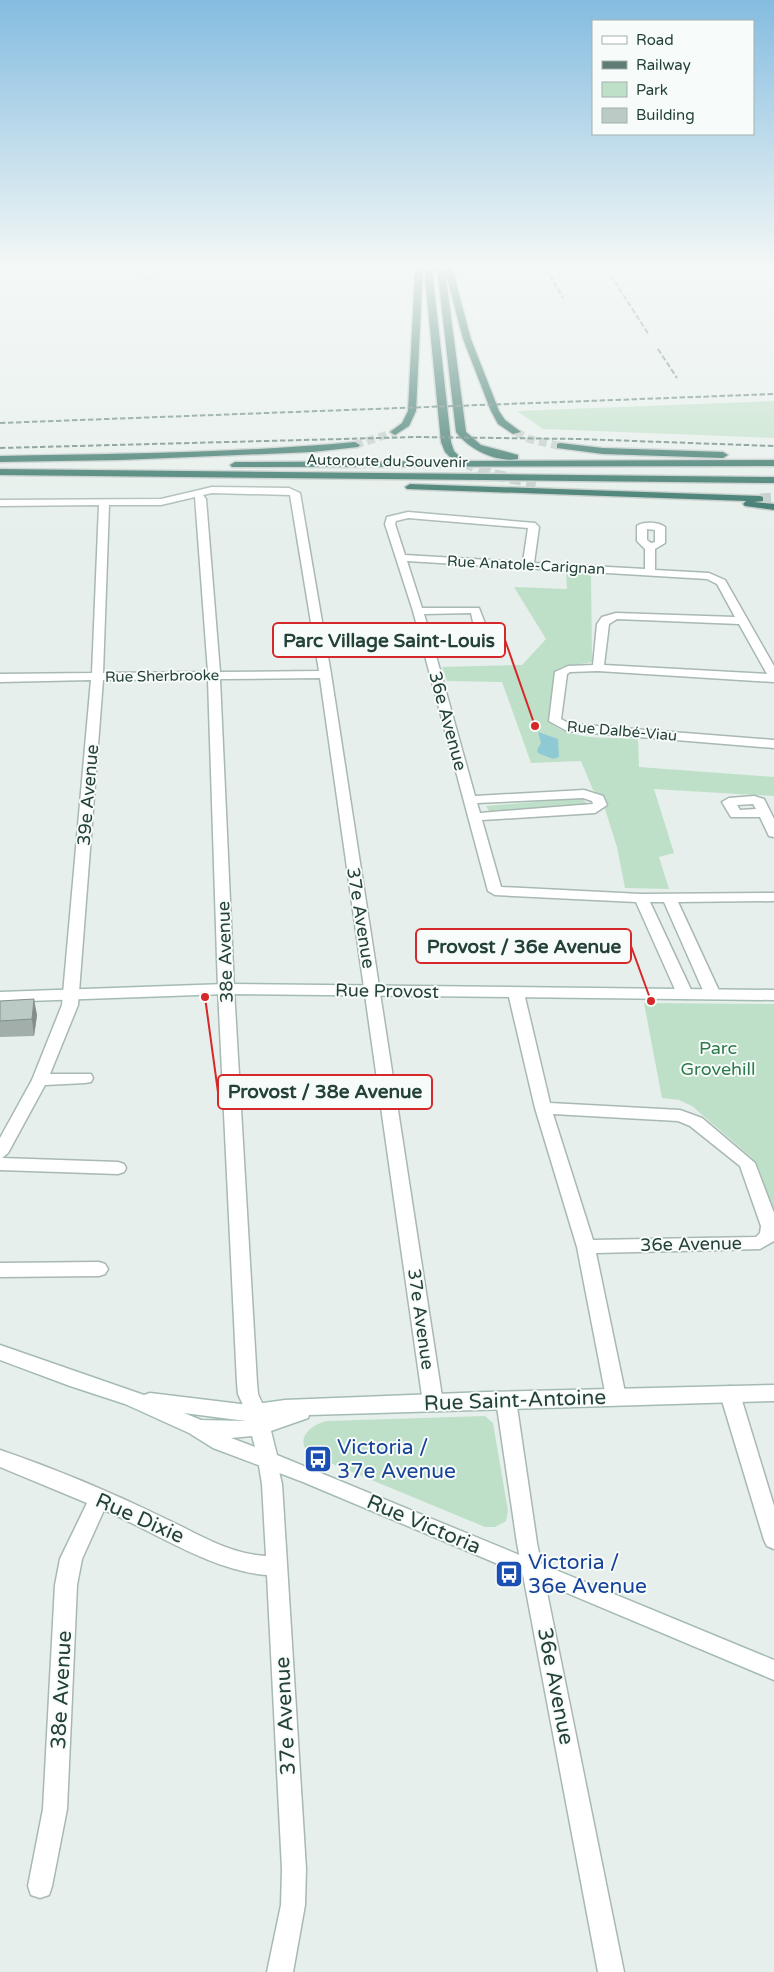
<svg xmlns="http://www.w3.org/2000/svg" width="774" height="1972" viewBox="0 0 774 1972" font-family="'Varela Round',sans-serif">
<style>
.green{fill:#bfe0c8}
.water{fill:#8ec9d4}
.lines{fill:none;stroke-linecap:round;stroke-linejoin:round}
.highway-tunnel-far1{stroke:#bfccc8;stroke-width:8;stroke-dasharray:8 4.5;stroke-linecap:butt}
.highway-tunnel{stroke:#bfccc8;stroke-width:11;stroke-dasharray:11 5.5;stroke-linecap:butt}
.street-casing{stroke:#a8b8b2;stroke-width:3}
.secondary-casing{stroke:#a4bbb3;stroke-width:3}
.highway-casing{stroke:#c2cac8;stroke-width:3}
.street{fill:#fff;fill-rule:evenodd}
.secondary{fill:#fff;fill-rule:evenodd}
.highway{fill:#2f6f62;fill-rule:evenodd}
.rail{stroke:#5f7d75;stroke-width:2;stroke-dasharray:5.5 2.5;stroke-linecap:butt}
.wall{fill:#a1aea9}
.shaded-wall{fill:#838d89}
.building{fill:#bbcac4;stroke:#838d89}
.labels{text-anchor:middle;stroke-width:4;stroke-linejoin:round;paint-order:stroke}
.far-street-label{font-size:15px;fill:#24423a;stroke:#f7fbf9}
.street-label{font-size:18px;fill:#24423a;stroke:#f7fbf9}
.park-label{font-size:18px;fill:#2d7a4b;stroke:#f7fbf9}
.near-street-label{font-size:21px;fill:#24423a;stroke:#f7fbf9}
.near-transit-label{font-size:21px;fill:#164399;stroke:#f7fbf9;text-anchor:start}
.leader{fill:none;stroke:#d62828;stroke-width:2}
.callout-dot{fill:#d62828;stroke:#f7fbf9;stroke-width:2}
.callout{fill:#f7fbf9;stroke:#d62828;stroke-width:2}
.callout-label{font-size:19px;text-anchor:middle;font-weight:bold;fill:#24423a}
</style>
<rect width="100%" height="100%" fill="#e6efeb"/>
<path class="green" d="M774 401V438L543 429 517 411Z
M566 570 591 571 592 662 562 667 554 673 549 722C571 741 609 737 638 739L639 767 774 777V796L654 789 674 853 659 857 669 889 625 888 617 847 605 809 599 794 593 790 581 761 531 763 502 682 447 681 442 667 522 665 546 639 514 587 567 589Z
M581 798 589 805 489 811 486 806Z
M644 1003 774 1004V1213L759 1169 751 1157 692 1106 679 1100 662 1098Z
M485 1416 493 1423 508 1511 506 1521 495 1527H485L328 1462 330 1459 321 1455 318 1458C292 1447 304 1426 327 1421Z"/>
<path class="water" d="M538 732 558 739 559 757 553 759 538 753 537 750 541 743Z"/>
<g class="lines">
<path class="highway-tunnel-far1" d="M516 432 529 439 560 446
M355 445 395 432
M457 459 467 463"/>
<path class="highway-tunnel" d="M464 462 490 474 536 483
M760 499 774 498"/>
<g class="street-casing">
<path id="street" d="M144 268H152L151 278 144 276Z
M212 487 289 488 300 493 331 674 443 1403 440 1408 433 1411 426 1408 423 1403 320 678 220 679 234 989 257 1383 258 1394 266 1412 263 1418 256 1420 249 1418 238 1394 237 1383 218 989 208 679 103 680 78 1005 50 1074H91L93 1078 91 1082 85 1083 45 1085 8 1153 2 1158 118 1162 124 1164 126 1168 124 1172 118 1174 0 1170V1138L32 1080 62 1005 91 680 0 682V674L92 673 99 505 0 506V500L161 499ZM212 493 290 495 319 671 220 672 206 499 203 495ZM195 497 208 672 103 673 109 505H161Z
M408 512 535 523 539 527 534 563 645 569V549L637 541V526C643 521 659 522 665 527V543L655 549V570L709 573 725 580 774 666V682L598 671 570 672 567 674 561 719 570 724 774 740V748L567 731 549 721 555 672 568 666 593 665 597 624 602 617 616 613 735 617 717 584 707 579 407 561 422 608H479L489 634 479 641 433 645 475 796 584 790 603 796 607 805 595 813 482 820 501 887 641 894 774 893V901L678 902 721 995 718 998H708L705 995 664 902H650L693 994 685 999 677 994 636 902 495 895 488 891 413 611 385 524 387 517ZM408 518 528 528 523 562 405 555 395 524 396 521ZM647 529 655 530V542L651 543 647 540ZM471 613 476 635 431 638 424 614ZM617 619 739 624 767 674 604 665 609 624ZM583 798 592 801 593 804 480 813 477 803Z
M754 796 764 799 774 819V837L769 836 760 817H731L722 802 729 798ZM753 804 756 809 740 810 737 805Z
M516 988 524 993 550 1103 680 1110 702 1118 755 1163 774 1213V1241L760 1249 596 1253 626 1397 623 1402 616 1405 609 1402 606 1397 577 1247 535 1108 508 993ZM553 1114 678 1121 690 1126 740 1166 761 1226 760 1233 756 1237 593 1240Z
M99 1262 105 1264 108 1269 105 1274 99 1276 0 1277V1263Z
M730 1386 737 1389 740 1394 774 1506V1549L767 1546 764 1540 720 1394 723 1389Z
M506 1392 513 1395 516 1400 537 1543 624 1972H598L517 1543 496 1400 499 1395Z
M0 1450C56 1469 113 1493 166 1519 199 1534 228 1554 266 1556L262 1484 258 1460 261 1454 268 1452 275 1454 282 1484 306 1869 305 1905 293 1972H267L281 1905 282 1869 267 1575C212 1571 155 1532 104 1510L82 1559 77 1585 67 1809 52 1886 49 1895 40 1898 31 1895 28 1886 43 1809 55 1585 60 1559 87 1503 0 1467Z"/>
</g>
<g class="secondary-casing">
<path id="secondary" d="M226 984 774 990V1000L226 994 0 1002V992Z
M0 1345 144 1395 150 1393 249 1405 285 1400 487 1392 774 1385V1401L309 1415 308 1418 271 1431 277 1455 774 1660V1680L303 1482 213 1448 189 1433 125 1404 70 1386 0 1360ZM184 1413 246 1421 201 1420ZM252 1436 255 1447 231 1438Z"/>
</g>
<g class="highway-casing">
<path id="highway" d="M415 268H423L416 411 409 426 395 435 390 432 402 423 408 411Z
M424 268H432L451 442 454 451 462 459 460 461 774 460V466L232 467 230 465 235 462 454 461 445 452 441 442Z
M437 268H452L471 339 499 411 505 420 521 432 513 434 498 424 491 411 463 339 445 270 466 432 481 445 518 455V459C497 463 468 449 456 432Z
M355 442 360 445 358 447 312 452 121 460 0 462V456C118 454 237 453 355 442Z
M560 443 603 448 723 452 728 455 723 458 603 454 557 448V444Z
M0 469 774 477V483L0 475Z
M410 484 760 496 763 497V501L754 502 774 504V510L745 506 743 504 746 501 407 489 405 487Z"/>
</g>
<use href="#street" class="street"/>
<use href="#secondary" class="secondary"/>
<use href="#highway" class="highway"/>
<path class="rail" d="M546 268 563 298
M606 268 649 335
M658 349 677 378
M0 423 774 394
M0 448 417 437 579 439 774 446"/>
</g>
<path class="wall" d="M0 1001 37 1015 34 1036 0 1037Z"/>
<path class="shaded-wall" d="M34 999 37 1015 34 1036 32 1019Z"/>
<path class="building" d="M34 999 32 1019 0 1021V1001Z"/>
<linearGradient id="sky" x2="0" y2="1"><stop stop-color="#84bce0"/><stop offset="0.49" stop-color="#f4f8f6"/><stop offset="1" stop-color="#f4f8f6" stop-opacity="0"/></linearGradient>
<rect width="774" height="544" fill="url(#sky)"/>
<defs>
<g id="bus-square" transform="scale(1.4375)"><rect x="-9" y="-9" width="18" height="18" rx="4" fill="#1a4fb4" stroke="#f7fbf9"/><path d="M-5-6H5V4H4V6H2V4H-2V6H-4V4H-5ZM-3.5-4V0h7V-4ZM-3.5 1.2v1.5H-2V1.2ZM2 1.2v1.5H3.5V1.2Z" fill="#fff"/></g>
</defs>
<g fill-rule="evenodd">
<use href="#bus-square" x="318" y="1459"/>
<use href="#bus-square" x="509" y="1574"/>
</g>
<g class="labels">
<g class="far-street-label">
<text transform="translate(387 461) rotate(1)" y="5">Autoroute du Souvenir</text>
<text transform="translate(526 565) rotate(3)" y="5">Rue Anatole-Carignan</text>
<text transform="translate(162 676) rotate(-1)" y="5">Rue Sherbrooke</text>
<text transform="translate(622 731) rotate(5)" y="5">Rue Dalbé-Viau</text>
</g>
<g class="street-label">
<text transform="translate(448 721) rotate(75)" y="6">36e Avenue</text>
<text transform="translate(88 795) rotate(-85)" y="6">39e Avenue</text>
<text transform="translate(361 918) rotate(81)" y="6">37e Avenue</text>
<text transform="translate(225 952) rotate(-92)" y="6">38e Avenue</text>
<text transform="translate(387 991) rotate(1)" y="6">Rue Provost</text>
<text transform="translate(691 1244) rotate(-1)" y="6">36e Avenue</text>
<text transform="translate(421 1319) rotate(82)" y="6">37e Avenue</text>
</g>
<g class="park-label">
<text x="718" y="1054">Parc<tspan x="718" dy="21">Grovehill</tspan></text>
</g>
<g class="near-street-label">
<text transform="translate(515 1400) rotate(-2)" y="7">Rue Saint-Antoine</text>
<text transform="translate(140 1518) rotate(24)" y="7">Rue Dixie</text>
<text transform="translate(424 1524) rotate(23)" y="7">Rue Victoria</text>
<text transform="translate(556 1686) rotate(79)" y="7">36e Avenue</text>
<text transform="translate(61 1690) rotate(-87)" y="7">38e Avenue</text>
<text transform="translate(285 1716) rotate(-93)" y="7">37e Avenue</text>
</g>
<g class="near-transit-label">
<text x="337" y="1454">Victoria /<tspan x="337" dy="24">37e Avenue</tspan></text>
<text x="528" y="1569">Victoria /<tspan x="528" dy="24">36e Avenue</tspan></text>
</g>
</g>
<path class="leader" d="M535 726L505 640M651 1001L631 946M205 997L218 1092"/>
<g class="callout-dot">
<circle cx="535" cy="726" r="5"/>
<circle cx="651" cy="1001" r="5"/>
<circle cx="205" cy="997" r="5"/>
</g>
<g class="callout">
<rect x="273" y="623" width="232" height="34" rx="5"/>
<rect x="416" y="929" width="215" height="34" rx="5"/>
<rect x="218" y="1075" width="214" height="34" rx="5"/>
</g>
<g class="callout-label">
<text x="389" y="647">Parc Village Saint-Louis</text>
<text x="524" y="953">Provost / 36e Avenue</text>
<text x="325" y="1098">Provost / 38e Avenue</text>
</g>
<rect x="592" y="20" width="162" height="115" fill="#f7fbf9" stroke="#a3b1ad"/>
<rect x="602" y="36" width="25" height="8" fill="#ffffff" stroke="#a3b1ad"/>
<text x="636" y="45" font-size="15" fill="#24423a">Road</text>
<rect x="602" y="61" width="25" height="8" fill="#5f7d75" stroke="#a3b1ad"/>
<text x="636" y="70" font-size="15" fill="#24423a">Railway</text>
<rect x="602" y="82" width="25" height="15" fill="#bfe0c8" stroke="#a3b1ad"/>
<text x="636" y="95" font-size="15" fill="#24423a">Park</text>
<rect x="602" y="108" width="25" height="15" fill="#bbcac4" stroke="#a3b1ad"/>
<text x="636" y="120" font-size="15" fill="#24423a">Building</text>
</svg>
